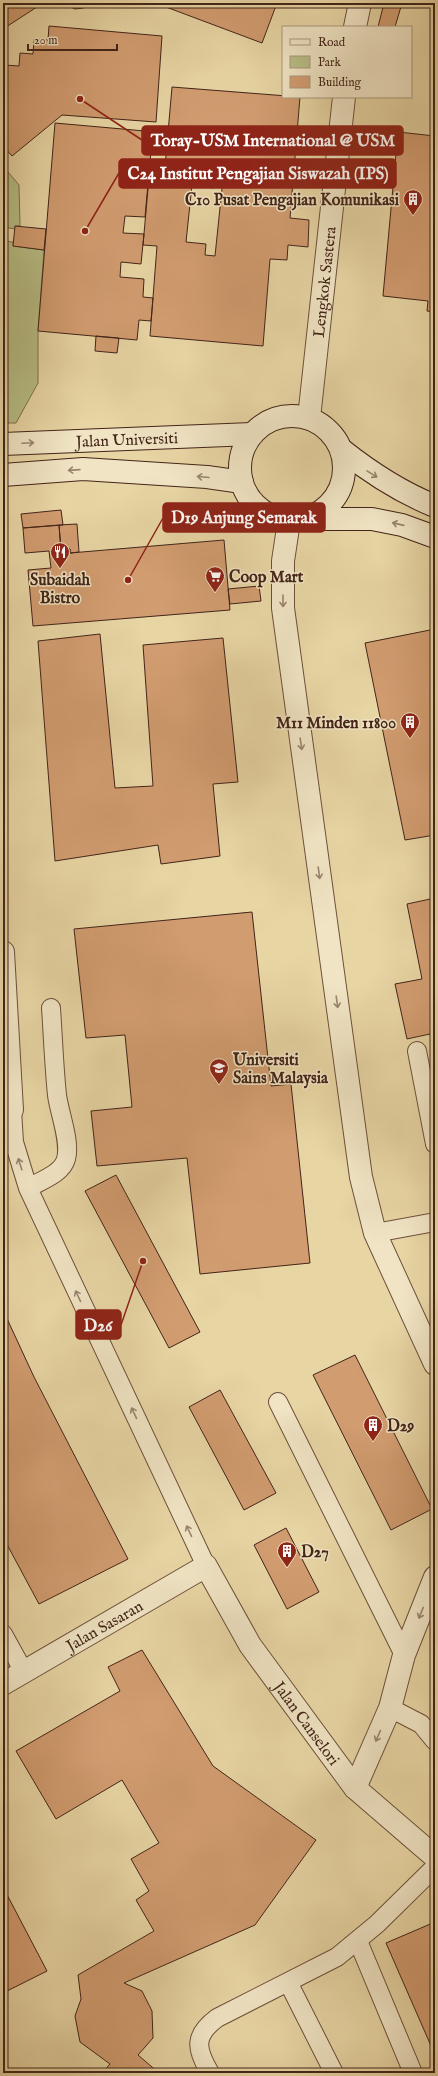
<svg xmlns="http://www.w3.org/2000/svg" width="438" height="2076" viewBox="0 0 438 2076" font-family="'IM FELL English',serif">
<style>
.green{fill:#b7bd85;stroke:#7c704e}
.building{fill:#d19c70;stroke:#422418;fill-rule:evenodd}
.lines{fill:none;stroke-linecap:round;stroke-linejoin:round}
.lane-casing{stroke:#6c503b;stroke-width:20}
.street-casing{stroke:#6c503b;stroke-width:24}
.secondary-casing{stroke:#422418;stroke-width:24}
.lane{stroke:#f0e4c4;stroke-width:18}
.street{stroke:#f0e4c4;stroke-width:22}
.secondary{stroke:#f0e4c4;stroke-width:22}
.oneway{stroke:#99846e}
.labels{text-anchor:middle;stroke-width:3;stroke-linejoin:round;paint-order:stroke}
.poi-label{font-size:16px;font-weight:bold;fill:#422418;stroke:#f0e4c4;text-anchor:start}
.street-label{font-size:16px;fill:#422418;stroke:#f0e4c4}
.leader{fill:none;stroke:#8f2418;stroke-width:1.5}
.callout-dot{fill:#8f2418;stroke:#f0e4c4;stroke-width:1.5}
.callout{fill:#8f2418;stroke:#8f2418;stroke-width:1.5}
.callout-label{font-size:17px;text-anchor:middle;font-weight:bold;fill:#fff}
</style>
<rect width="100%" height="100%" fill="#e8d5a4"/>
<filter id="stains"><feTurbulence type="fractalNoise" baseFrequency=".005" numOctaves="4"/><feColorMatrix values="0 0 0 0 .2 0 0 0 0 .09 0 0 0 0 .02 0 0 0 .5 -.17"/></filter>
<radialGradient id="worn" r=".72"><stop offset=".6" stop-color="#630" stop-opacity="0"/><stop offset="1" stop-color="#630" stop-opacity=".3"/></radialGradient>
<path class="green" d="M3 166 19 185 20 226H15V229L3 227Z
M3 241 13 242V246L44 250 38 331V383L16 423H3Z"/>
<path class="building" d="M3 3H43L3 29Z
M62 3H93L83 8 75 9Z
M168 3H277L262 43 166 7Z
M384 3H402L395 27H378Z
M49 26 162 36 156 122 62 115 12 156 3 146 4 65 19 66 20 53 33 54 34 39 48 40Z
M172 87 300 97 290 218 309 220 308 247 288 245 287 260 270 259 263 346 150 336 157 246 143 245 150 166 165 167ZM214 178 223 179 215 256 205 255 206 244 186 242 192 185 213 188Z
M55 123 156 132 154 151H151L145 217 125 216 123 233 144 234 141 264 121 262 120 277 144 279 143 297 153 298 151 321 139 320 137 340 38 331Z
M398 132 435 136V312L427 311 428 301 383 296Z
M15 226 46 229 44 250 13 246Z
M96 336 119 338 117 353 95 351Z
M61 510 63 525 23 528 21 514Z
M77 524 79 552 70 553V549L61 550 59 525Z
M59 525 61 550 70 549V553L224 540 230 610 33 626 28 570 51 568 49 551 25 553 23 528Z
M259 586 261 601 230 604 228 589Z
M435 629V835L405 840 365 643Z
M100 634 115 788 153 786 143 645 223 638 238 782 213 784 220 856 161 864 158 845 55 861 38 641Z
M435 898V1059L430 1034 407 1039 395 984 422 979 407 904Z
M252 912 271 1086 291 1084 310 1263 200 1274 187 1158 97 1166 91 1111 132 1107 125 1035 86 1038 74 929Z
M116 1175 200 1332 169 1348 85 1191Z
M3 1310 34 1377 128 1559 39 1604 3 1537Z
M355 1355 432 1509 391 1530 313 1375Z
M220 1390 276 1493 244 1510 189 1407Z
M286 1528 319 1592 287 1609 254 1545Z
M142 1650 213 1766 316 1840 255 1925 124 1983 142 1991 152 2011 153 2038 138 2055 159 2073H102L110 2064 80 2042 75 2016 81 1999 78 1975 154 1931 136 1900 149 1891 131 1859 159 1843 122 1780 56 1819 16 1751 120 1691 108 1667Z
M3 1887 47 1971 3 1993Z
M435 1922V2055L386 1943Z"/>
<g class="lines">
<g class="lane-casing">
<path id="lane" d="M417 1051 435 1144
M12 1110 14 1142
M3 1143 14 1142 28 1188 206 1566
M28 1188C40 1181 62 1174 66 1159 71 1142 59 1112 57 1095 54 1066 53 1037 51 1008
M375 1233 435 1222
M278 1402 404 1655
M3 1634 24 1672
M390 1708 421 1724 435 1741
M358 1941 413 2073
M288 1982 334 2073
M210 2073C196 2049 193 2036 217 2018L337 1957 377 1924 435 1867"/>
</g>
<g class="street-casing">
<g id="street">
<path d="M355 27 360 3"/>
<path id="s1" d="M309 418 344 97"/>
<path d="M289 521 283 561V608L361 1177 375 1233 435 1364"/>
<path d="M3 952 12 1110"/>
<path id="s2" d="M3 1684 206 1566 250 1645 355 1788 435 1857"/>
<path d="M355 1788 390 1708 404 1655 435 1577"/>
</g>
</g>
<g class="secondary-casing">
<g id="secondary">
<circle cx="292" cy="468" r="52"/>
<path id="s3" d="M3 444 252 434"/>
<path d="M342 450C371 473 400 492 435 506"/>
<path d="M3 475 83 469 207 477 242 482"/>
<path d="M309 519H372L402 525 435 537"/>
</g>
</g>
<use href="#lane" class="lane"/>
<use href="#street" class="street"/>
<use href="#secondary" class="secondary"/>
</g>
<defs><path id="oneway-shaft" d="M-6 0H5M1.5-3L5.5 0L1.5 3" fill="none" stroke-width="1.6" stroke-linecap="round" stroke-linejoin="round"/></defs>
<g class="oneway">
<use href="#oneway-shaft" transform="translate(28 443) rotate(-3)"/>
<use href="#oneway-shaft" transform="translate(74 470) rotate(176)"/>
<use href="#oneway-shaft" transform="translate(372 474) rotate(32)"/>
<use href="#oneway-shaft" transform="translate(203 477) rotate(-175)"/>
<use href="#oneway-shaft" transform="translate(398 524) rotate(-167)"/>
<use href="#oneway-shaft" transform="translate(283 601) rotate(90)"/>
<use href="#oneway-shaft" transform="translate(301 744) rotate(82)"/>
<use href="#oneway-shaft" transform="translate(319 873) rotate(82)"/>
<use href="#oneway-shaft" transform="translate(337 1002) rotate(82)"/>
<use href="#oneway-shaft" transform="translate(20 1164) rotate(-108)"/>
<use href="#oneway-shaft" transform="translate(78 1296) rotate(-115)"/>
<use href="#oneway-shaft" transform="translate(134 1413) rotate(-115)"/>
<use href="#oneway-shaft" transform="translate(189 1531) rotate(-115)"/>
<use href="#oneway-shaft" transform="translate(421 1613) rotate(112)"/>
<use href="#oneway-shaft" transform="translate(378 1736) rotate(114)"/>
</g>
<defs>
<g id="building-pin" transform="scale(1)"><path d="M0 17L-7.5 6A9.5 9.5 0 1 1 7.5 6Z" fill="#8f2418" stroke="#f0e4c4"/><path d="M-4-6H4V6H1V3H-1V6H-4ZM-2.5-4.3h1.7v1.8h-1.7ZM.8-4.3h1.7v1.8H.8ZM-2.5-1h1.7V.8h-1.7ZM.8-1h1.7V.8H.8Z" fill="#fff"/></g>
<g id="restaurant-pin" transform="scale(1)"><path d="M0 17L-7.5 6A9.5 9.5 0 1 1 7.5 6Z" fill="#8f2418" stroke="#f0e4c4"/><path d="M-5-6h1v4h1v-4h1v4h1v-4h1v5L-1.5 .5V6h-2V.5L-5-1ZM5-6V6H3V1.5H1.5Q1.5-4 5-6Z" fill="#fff"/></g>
<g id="supermarket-pin" transform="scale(1)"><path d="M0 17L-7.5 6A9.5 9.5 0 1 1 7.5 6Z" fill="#8f2418" stroke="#f0e4c4"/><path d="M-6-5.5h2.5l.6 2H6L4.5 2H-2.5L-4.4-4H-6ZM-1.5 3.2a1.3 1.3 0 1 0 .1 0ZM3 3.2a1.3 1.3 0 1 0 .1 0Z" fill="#fff"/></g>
<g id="university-pin" transform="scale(1)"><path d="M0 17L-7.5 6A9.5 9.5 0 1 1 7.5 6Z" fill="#8f2418" stroke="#f0e4c4"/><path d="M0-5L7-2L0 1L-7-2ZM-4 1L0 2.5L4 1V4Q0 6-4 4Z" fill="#fff"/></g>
</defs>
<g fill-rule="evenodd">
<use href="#building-pin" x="413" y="199"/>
<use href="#restaurant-pin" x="60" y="552"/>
<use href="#supermarket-pin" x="215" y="576"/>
<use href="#building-pin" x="410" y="722"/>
<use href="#university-pin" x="219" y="1068"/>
<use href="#building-pin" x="373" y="1425"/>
<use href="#building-pin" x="287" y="1551"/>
</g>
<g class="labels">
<g class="poi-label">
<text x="399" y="205" text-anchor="end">C10 Pusat Pengajian Komunikasi</text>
<text x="229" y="582">Coop Mart</text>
<text x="60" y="585" text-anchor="middle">Subaidah<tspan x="60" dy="18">Bistro</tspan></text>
<text x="396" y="728" text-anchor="end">M11 Minden 11800</text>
<text x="233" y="1065">Universiti<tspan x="233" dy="18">Sains Malaysia</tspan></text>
<text x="387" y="1431">D29</text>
<text x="301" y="1557">D27</text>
</g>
<g class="street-label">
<text dy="6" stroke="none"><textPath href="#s1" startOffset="137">Lengkok Sastera</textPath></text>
<text dy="6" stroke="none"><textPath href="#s3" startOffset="124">Jalan Universiti</textPath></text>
<text dy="6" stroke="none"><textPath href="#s2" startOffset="117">Jalan Sasaran</textPath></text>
<text dy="6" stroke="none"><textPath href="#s2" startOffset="422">Jalan Canselori</textPath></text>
</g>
</g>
<path class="leader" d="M80 99L142 140M85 231L119 173M128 580L163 518M143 1261L121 1325"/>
<g class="callout-dot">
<circle cx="80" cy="99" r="4"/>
<circle cx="85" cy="231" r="4"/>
<circle cx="128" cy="580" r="4"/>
<circle cx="143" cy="1261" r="4"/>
</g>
<g class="callout">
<rect x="142" y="126" width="261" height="29" rx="4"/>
<rect x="119" y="159" width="277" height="29" rx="4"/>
<rect x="163" y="503" width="162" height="29" rx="4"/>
<rect x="76" y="1310" width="45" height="29" rx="4"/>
</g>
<g class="callout-label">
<text x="273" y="146">Toray-USM International @ USM</text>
<text x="258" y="179">C24 Institut Pengajian Siswazah (IPS)</text>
<text x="244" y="523">D19 Anjung Semarak</text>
<text x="98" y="1331">D26</text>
</g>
<rect width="438" height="2076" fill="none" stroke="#e8d5a4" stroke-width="16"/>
<rect x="4" y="4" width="430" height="2068" fill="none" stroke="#422418" stroke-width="2"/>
<rect x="8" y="8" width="422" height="2060" fill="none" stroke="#422418"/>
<rect x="282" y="26" width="130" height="72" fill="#f0e4c4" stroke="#aa977f"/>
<rect x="290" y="39" width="20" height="6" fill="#f0e4c4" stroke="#aa977f"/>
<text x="318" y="46" font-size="12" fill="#422418">Road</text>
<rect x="290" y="56" width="20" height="12" fill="#b7bd85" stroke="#aa977f"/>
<text x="318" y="66" font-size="12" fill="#422418">Park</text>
<rect x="290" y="76" width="20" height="12" fill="#d19c70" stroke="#aa977f"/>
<text x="318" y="86" font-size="12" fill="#422418">Building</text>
<path d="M28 44v6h89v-6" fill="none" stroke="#422418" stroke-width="2"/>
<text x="34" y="44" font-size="12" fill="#422418" stroke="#f0e4c4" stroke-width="3" paint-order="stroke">20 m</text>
<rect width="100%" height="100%" filter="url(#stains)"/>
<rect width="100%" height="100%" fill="url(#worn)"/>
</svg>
